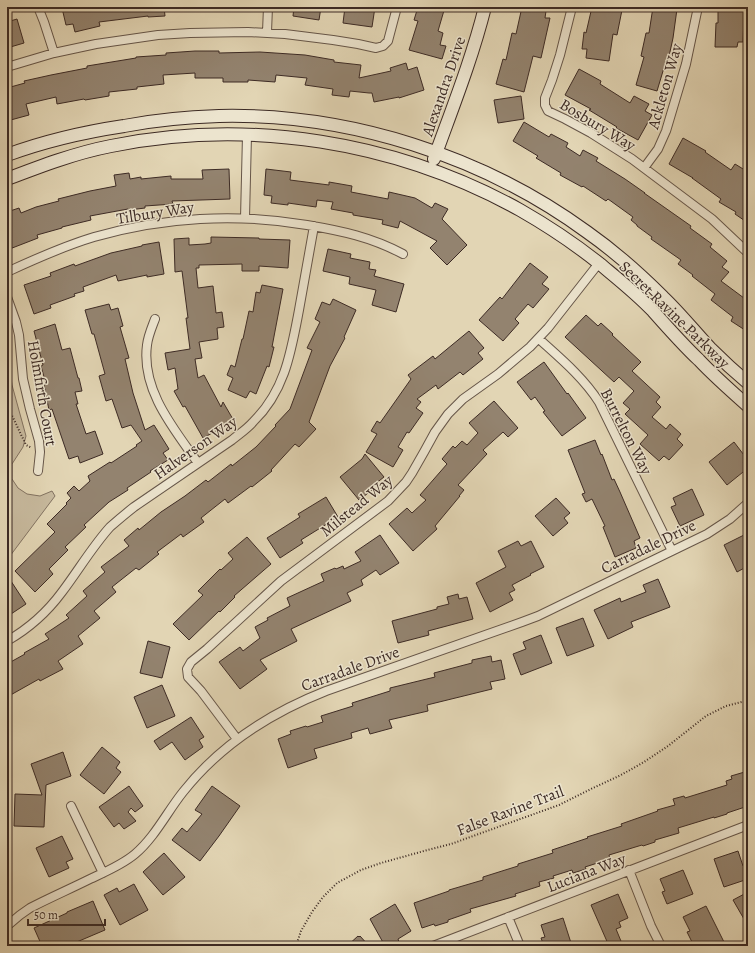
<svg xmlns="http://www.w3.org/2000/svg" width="755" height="953" viewBox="0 0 755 953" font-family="Alegreya,serif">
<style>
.green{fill:#c6b89c;stroke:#827260}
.building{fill:#93836f;stroke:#3d2b25}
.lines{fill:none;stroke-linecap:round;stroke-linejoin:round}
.street-casing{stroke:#665649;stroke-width:10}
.secondary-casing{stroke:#3d2b25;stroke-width:14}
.path{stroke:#3d2b25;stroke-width:2;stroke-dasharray:1 2;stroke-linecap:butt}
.street{stroke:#ece4ce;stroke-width:8}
.secondary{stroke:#ece4ce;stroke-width:12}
.labels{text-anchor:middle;stroke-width:3;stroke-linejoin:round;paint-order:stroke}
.street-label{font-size:16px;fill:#3d2b25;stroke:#ece4ce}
</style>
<rect width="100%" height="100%" fill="#e2d5b4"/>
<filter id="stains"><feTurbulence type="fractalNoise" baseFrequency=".005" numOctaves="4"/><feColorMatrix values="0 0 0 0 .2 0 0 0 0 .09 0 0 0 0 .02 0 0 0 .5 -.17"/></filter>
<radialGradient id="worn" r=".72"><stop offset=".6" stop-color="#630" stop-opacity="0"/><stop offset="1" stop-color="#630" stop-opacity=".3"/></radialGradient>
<path class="green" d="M7 345 12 385 26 436 23 447 12 464V479L18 488 27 494 40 496 52 491 55 496 7 560Z"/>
<path class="building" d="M66 7H164L165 16 148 17V16L99 22 100 26 75 32 73 24 66 25 62 8Z
M294 7H321L319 20 293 16Z
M345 7H375L372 27 343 23Z
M418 7H445L438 31 443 33 440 45 446 46 442 59 409 50 418 21 414 20Z
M522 7H528L546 11 545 18H550L541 58 533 56 524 92 496 84 503 59 506 60 512 33 516 34Z
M592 7H607L622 10 617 35 613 34 609 61 586 58 587 49H582L584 32 586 33Z
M653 7H664L677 9 673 38 668 61H666L657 91 636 85 644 57 641 56 646 33H649Z
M718 7H748V19H744L743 42H738L737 47H715L716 23H718Z
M17 19 24 43 7 48V22Z
M195 51H219V53L260 52 305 55 334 60V62L361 65 359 78 391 71 390 68 406 63 408 70 417 67 424 90 399 98V97L374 102 372 93H369L350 91 349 97 332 95 333 89 305 85 307 78 276 75 275 82 248 80V82H223V78H195V73L163 75 164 84 137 87V89L109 92V96L85 100 84 99 57 104 56 97 26 104 29 115 7 121V88L25 83 24 81 51 75 87 68V66L136 58V57L166 55V53Z
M579 69 601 81 600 84 630 103 634 96 649 104 645 111 652 115 638 140 616 128 617 127 589 110 591 109 565 95Z
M521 96 524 119 498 123 494 100Z
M524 122 549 137 551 134 568 143 566 147 580 156 583 150 598 158 596 161 625 179 645 193H644L691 226 690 228 712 244 710 247 727 261 722 267 729 272 721 281 748 301V332L731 321 733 317 711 300 715 294 692 276 693 275 678 264 681 260 651 239 652 237 637 226V225L631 220 633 217 608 199 606 201 583 186 582 187 560 175 561 173 536 158 538 156 513 141Z
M683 138 706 151 705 152 731 170 735 164 748 172V223L735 214 736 212 719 202 721 199 692 178H693L669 164Z
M229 169 230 199 172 201 173 204 145 206V208L129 210 128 209 90 216 91 220 62 227V228L37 235 38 238 7 250V212L19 208 21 213 36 207 59 201 58 199 90 191 116 186 114 175 129 173 130 179 141 177V179L171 176V179H203L202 170Z
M266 169 291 172 290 180 329 185V182L352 186 351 192 388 199 389 192 415 198 432 208 435 203 448 209 442 219 467 245 447 265 430 248 437 241 400 221 398 228 382 224 383 220 353 215V213L331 209 333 202 317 200 316 207 288 203V205L271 203 272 196 264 195Z
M211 237 259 238V239L290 240 288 268 259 266V271H242V264L199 265V268H196L198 288 213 286 216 313 222 312 224 327 217 328 218 339 199 342 202 358 195 359 198 378 204 375 221 407 223 402 234 421 203 438 185 406 183 407 174 391 178 389 175 368 168 370 165 353 190 349 186 318H188L182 271 175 272 174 239 189 238V245L205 244 211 243Z
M159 242 164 274 147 277V275L118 281 116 275 83 287 84 291 74 294 75 296 50 305 51 308 34 314 24 285 51 276 50 273 74 264 75 266 111 253 142 246V245Z
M328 249 351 254 350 258 370 262 369 269 376 270 374 276 404 284 396 312 372 305 376 290 349 284 350 277 323 271Z
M530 263 548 277 542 284 549 289 533 308 528 304 515 319 519 323 503 341 479 320 500 297 502 299Z
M262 285 283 289 272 347H274L269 367 267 366 256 394 250 391 246 398 228 390 233 378 227 375 231 365 235 367 242 339H243L249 311 253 312 256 292 260 293Z
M333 299 356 310 344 337 345 338 330 366 309 422 316 429 299 447 295 444 271 470 272 471 252 487 251 486 228 503 225 499 201 518 204 522 183 537 181 534 157 552 159 554 139 570 136 568 112 587 116 592 94 611 100 618 78 636 83 644 58 661 63 669 40 681 39 679 7 697V664L25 654 24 653 49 639 45 634 69 618 66 615 87 596 83 591 105 572 101 567 129 546 124 540 138 528 139 530 161 512 185 496 206 480 208 482 231 464 232 466 256 447 276 426 275 425 290 409 312 350 307 348 320 322 315 319 322 302 330 305Z
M109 304 111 310 118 308 123 326 120 327 129 358 125 359 133 393 145 430 154 425 169 449 163 453 168 460 150 471 151 472 127 488 128 490 109 502 84 525 86 527 65 547 68 550 49 569 53 574 35 592 15 571 55 532 47 524 67 504 66 503 71 498 67 493 74 486 79 491 90 481 88 476 110 462 111 463 137 446 136 445 142 441 131 425 122 428 112 399 106 401 99 376 105 374 94 334H92L85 310Z
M586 315 598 326 601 323 613 334 612 335 641 362 632 371 660 397 656 402 661 407 652 417 666 429 670 424 681 434 677 439 683 445 669 460 664 456 659 461 640 444 648 435 625 414 630 409 623 403 634 391 619 377 614 382 565 337Z
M55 324 62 350 70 348 78 378H79L82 391 75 392 78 404H76L86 434 95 431 103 454 80 463 78 456 69 459 52 409 49 410 44 385 46 384 41 366 43 365 34 331Z
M469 331 484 348 478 353 483 359 463 375 460 372 438 389 436 385 417 399 421 402 416 408 423 413 409 433 407 432 398 447 403 450 393 467 366 452 377 434 371 431 377 421 380 423 411 379 408 375 433 356 435 359Z
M544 362 567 394 568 393 586 418 562 436 543 412 545 411 535 397 531 400 517 382Z
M494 401 518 428 508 437 503 432 483 450 487 454 458 485 464 490 459 496H460L435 526 437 529 413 551 389 524 407 508 412 513 426 500 420 495 447 464 442 459 453 446 455 448 462 441 467 445 478 433 469 423Z
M595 440 601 455 602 454 612 480 614 479 620 492 640 538 634 541 636 548 615 557 603 527 605 526 592 499 586 502 582 494 585 493 568 450Z
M734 442 747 459 743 462 748 468 727 485 709 462Z
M365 454 384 477 370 488 372 490 359 500 340 477 362 459Z
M692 489 704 515 680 526 671 507 676 505 673 498Z
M326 497 338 517 301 540 303 543 280 558 267 538 300 517 298 514Z
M556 498 570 513 564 518 568 523 553 536 535 516Z
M748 533V566L737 572 724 545Z
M380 535 399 563 380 575 376 570 361 580 363 585 347 593 351 601 291 629 297 641 260 660 267 669 240 689 219 662 240 647 243 651 260 638 255 627 268 620 267 618 290 606 287 598 324 581 321 574 335 568 336 569 343 566 344 569 361 561 355 552Z
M247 537 271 564 234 596 235 597 220 612 219 611 189 640 173 624 203 595 198 591 220 569 221 570 233 559 228 553Z
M518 541 521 546 531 541 544 567 530 574 531 575 512 585 515 590 509 593 513 600 490 612 476 583 506 567 498 551Z
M7 575 26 604 11 614 7 608Z
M658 579 670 607 631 622 633 627 608 639 594 610 620 598 621 602 646 592 643 585Z
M458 594 459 599 467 597 473 619 428 631 429 635 398 643 392 621 437 609V607L449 604 447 597Z
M583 618 594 646 567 656 556 628Z
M541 635 552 663 521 675 513 654 526 649 523 642Z
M148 641 170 647 162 678 140 673Z
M491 656 492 662 501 660 505 679 490 682 492 689 427 705 428 711 389 720 392 728 370 734 368 728 351 733 352 738 314 749 317 758 288 768 278 739 291 734 290 731 306 726 307 727 323 722 321 716 353 706 352 703 390 691V688L435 677 434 673 472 663V660Z
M162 685 175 716 147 728 134 697Z
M191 717 204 737 199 740 203 747 185 760 172 742 160 750 154 741Z
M102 747 120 762 116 768 121 772 104 794 80 775Z
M63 752 71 776 46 785 44 827 14 826 15 794 42 795 31 764Z
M748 771V806L727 813V814L714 818V817L678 828 679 833 655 840V842L643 846 642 845 609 855 610 859 585 867 586 869 573 873 572 870 553 876 554 878 539 882 540 886 515 894 516 896 470 909 471 912 448 920V922L435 926 434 924 422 928 414 903 449 891V890L483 880V877L518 866V864L553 853 552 850 588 838 587 837 622 826 621 824 658 811 657 810 675 805 673 799 684 796 685 798 727 785 726 781 732 779 731 776Z
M129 786 143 806 135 812 131 808 128 812 136 821 124 829 119 823 114 827 99 807Z
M212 786 240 806 219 836 200 861 172 840 182 828 187 832 202 814 195 810Z
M62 836 73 859 66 862 69 868 49 877 36 848Z
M738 851 743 866 748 864V879L724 887 714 859Z
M164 853 185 877 163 895 143 872Z
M683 870 693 894 667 904 662 892 665 891 660 879Z
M134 884 148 910 120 925 104 895 117 888 119 892Z
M748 892V926L733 900Z
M618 894 628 918 619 922 621 927 616 929 623 946H609L591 905Z
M93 901 105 930 72 944 73 946H42L34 928 67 913V912Z
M395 904 411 931 398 939 399 942 393 946H385L370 919Z
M706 906 726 946H694L687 932 690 931 683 917Z
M563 918 572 946H544L541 938 545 937 541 925Z
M358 936 359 937 360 936 369 946H347Z"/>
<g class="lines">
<g class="street-casing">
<path id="street" d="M38 7 44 22 54 53
M572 7 560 55 552 80 545 98V105L548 111 565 119 591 133 632 159 712 219 748 253
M267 32 268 7
M7 67 54 53 96 44 158 35 190 33 248 32 285 34 333 40 358 44 376 48 383 46 388 41 397 7
M644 168 658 149 666 131 686 64 698 7
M245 218 247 135
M7 272C35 259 64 246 94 237 163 217 237 213 307 225 342 231 371 237 403 254
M7 297 16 322 19 335 23 379 30 409 39 441 40 452 38 471
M155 319C152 327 148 336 147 345 141 390 174 429 198 463
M539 339C560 358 583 377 599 402L672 551
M7 641C28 629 48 611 62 592 78 571 92 547 110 527 118 520 125 514 134 507L232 440C239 434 247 429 253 422 285 391 291 352 299 310 304 282 309 254 314 226
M237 739 201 691 188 677 187 669 191 662 207 649 281 581 388 501 406 482 412 473 424 452 435 432 448 414 463 399 498 374 530 347 548 328 599 263
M71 806 103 873
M629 870 651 926 661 946
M508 917 520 946
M7 926 20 915 30 908C49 898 70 889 90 879 105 872 122 865 135 854 155 837 167 812 183 792 221 744 270 713 326 691L522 622 538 616 707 534 730 519 748 503
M433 946 748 825"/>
</g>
<g class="secondary-casing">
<path id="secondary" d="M7 155C45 141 84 132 124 126 155 120 187 117 219 116 349 113 483 156 587 232 614 251 639 273 663 297 680 313 695 332 711 349 723 361 735 372 748 383
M434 159C452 109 472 59 485 7
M7 179C41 166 75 153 111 146 249 118 396 141 520 210 548 226 575 244 600 264 618 279 637 294 653 311 668 328 683 345 699 360 714 376 731 391 748 406"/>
</g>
<path class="path" d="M7 405 26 445 32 448
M296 946 301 931 312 912 323 897 337 883 361 870 381 863 424 851 451 844 559 805 593 788 621 775 644 762 668 746 706 716 726 706 745 701H748"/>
<use href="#street" class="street"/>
<use href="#secondary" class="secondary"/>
</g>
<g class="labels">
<g class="street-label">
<text transform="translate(443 86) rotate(-71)" y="6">Alexandra Drive</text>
<text transform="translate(664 86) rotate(-74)" y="6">Ackleton Way</text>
<text transform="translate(598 124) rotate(31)" y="6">Bosbury Way</text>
<text transform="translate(155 212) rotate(-9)" y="6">Tilbury Way</text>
<text transform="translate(675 314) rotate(44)" y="6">Secret Ravine Parkway</text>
<text transform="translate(43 393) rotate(80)" y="6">Holmfirth Court</text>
<text transform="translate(627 431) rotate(63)" y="6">Burrelton Way</text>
<text transform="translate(195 447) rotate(-35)" y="6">Halverson Way</text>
<text transform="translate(356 505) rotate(-39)" y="6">Milstead Way</text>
<text transform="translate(648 546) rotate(-26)" y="6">Carradale Drive</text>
<text transform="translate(350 668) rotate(-20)" y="6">Carradale Drive</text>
<text transform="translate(510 810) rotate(-21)" y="6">False Ravine Trail</text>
<text transform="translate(586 872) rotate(-21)" y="6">Luciana Way</text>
</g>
</g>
<rect width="755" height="953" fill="none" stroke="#e2d5b4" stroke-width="24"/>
<rect x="8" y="8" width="739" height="937" fill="none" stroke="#3d2b25" stroke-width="2"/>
<rect x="12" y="12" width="731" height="929" fill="none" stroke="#3d2b25"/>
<path d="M28 919v6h77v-6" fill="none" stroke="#3d2b25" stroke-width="2"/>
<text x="34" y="919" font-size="12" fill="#3d2b25" stroke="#ece4ce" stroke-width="3" paint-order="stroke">50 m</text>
<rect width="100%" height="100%" filter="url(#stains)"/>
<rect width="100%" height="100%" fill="url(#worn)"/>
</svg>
